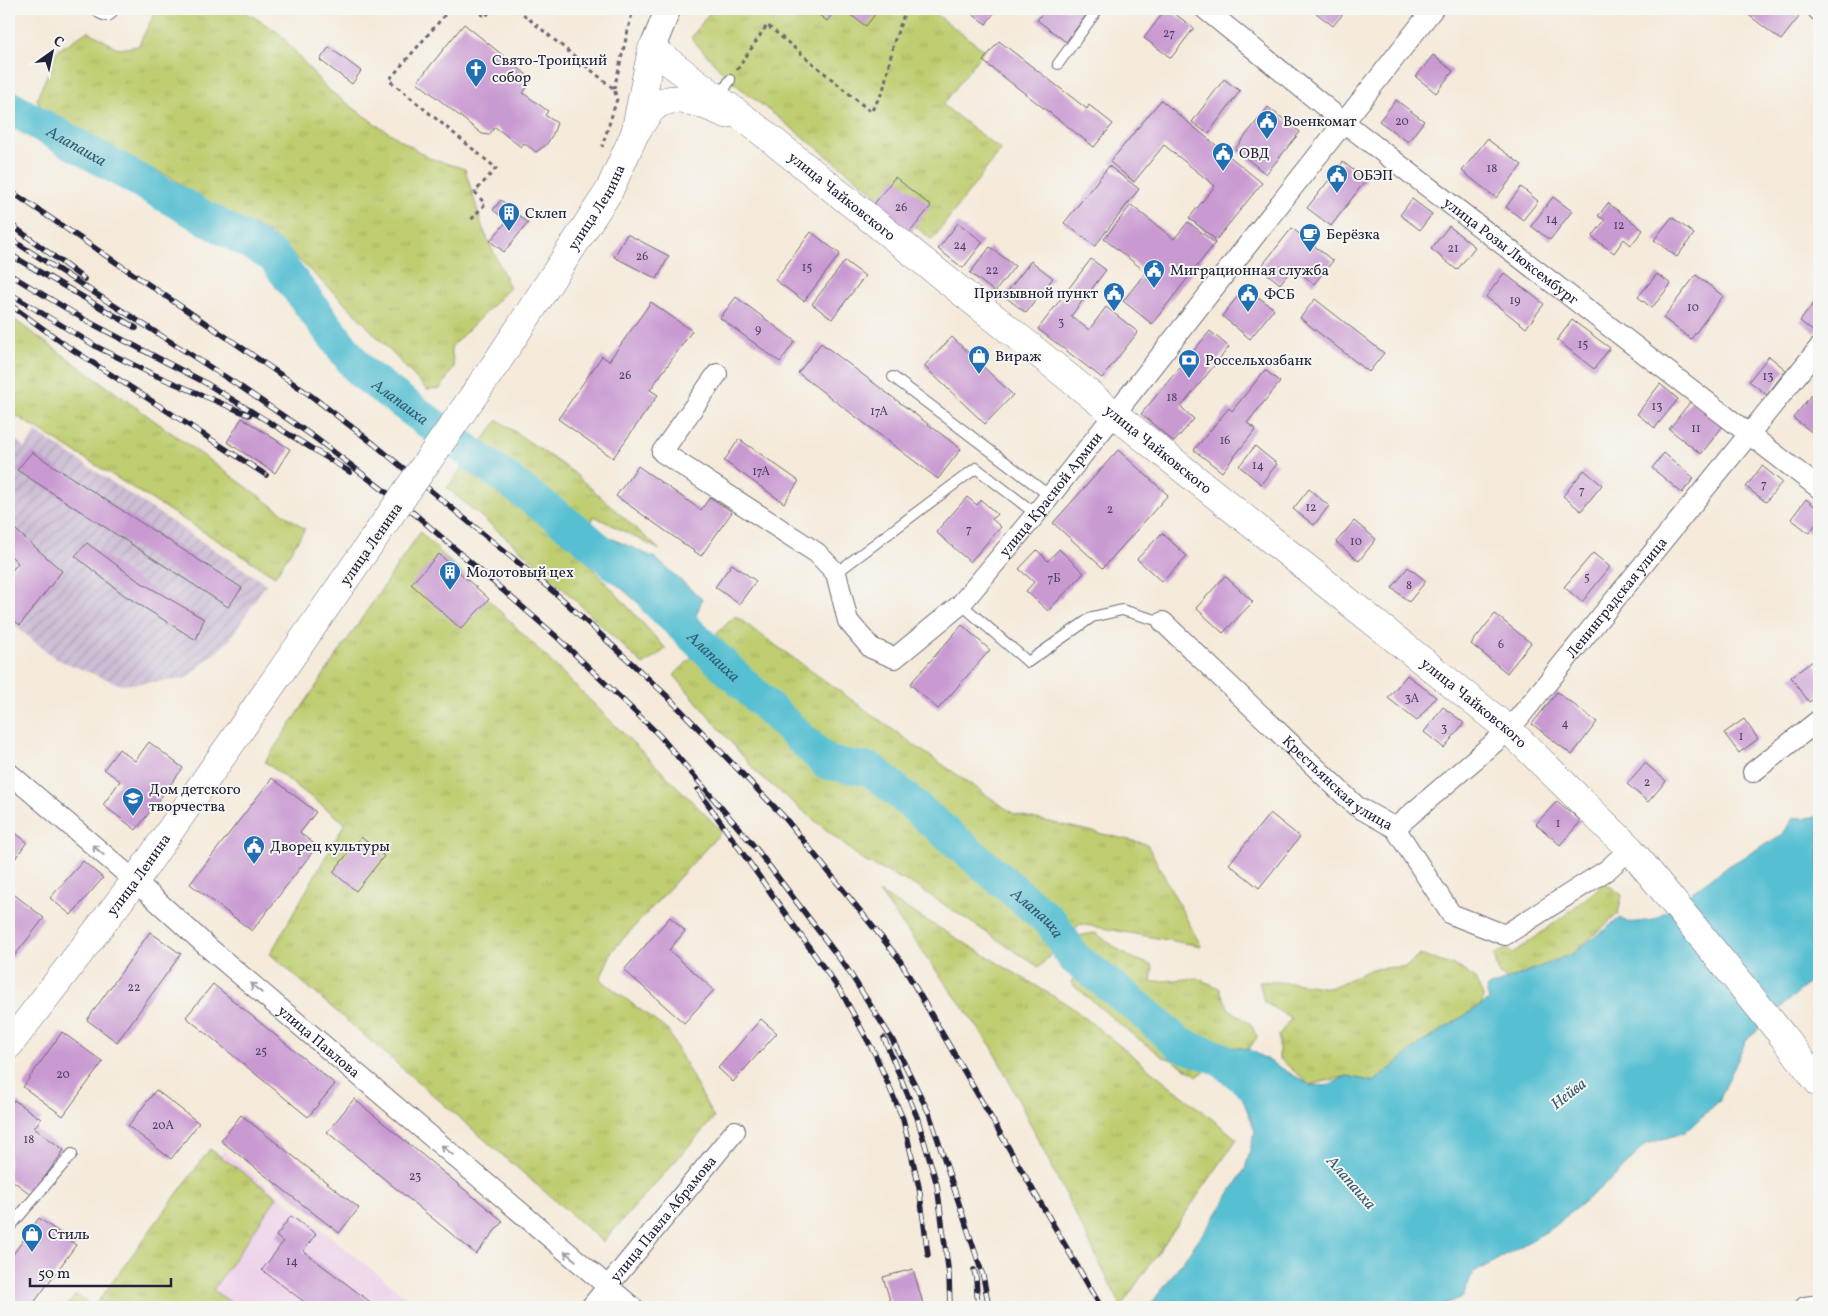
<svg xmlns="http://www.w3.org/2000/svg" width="1828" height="1316" viewBox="0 0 1828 1316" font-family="Vollkorn,serif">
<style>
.built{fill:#edd0e9}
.industrial{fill:url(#industrial-furrows)}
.grass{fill:url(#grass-tufts);stroke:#707855}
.water{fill:#56bfd2;stroke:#3c7086}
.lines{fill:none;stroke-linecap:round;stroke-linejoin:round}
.river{stroke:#56bfd2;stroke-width:34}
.building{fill:#c99ad2}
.service-casing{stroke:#6c6873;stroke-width:12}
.minor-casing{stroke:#6c6873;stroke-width:22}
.tertiary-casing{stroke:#6c6873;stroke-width:27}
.secondary-casing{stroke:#6c6873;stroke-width:29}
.path{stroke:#6c6873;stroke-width:3;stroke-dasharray:4 4;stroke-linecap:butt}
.service{stroke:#fff;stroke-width:10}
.minor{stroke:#fff;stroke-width:20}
.tertiary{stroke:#fff;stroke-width:25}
.secondary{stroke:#fff;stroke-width:28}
.rail-casing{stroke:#22223b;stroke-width:5.5}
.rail{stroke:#f6f6f2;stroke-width:4;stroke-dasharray:11;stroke-linecap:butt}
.secondary-bridge-casing{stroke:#6c6873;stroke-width:29;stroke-linecap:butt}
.secondary-bridge{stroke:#fff;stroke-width:28}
.oneway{stroke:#9c9ca7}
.labels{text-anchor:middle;stroke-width:4;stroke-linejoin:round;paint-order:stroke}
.number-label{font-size:12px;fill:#4c4061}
.poi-label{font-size:15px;fill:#22223b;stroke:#f6f6f2;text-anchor:start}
.street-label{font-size:15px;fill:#22223b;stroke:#f6f6f2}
.water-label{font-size:16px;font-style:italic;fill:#345970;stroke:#f6f6f2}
</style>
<defs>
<pattern id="industrial-furrows" width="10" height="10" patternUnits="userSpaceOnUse" patternTransform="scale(1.25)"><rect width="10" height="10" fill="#ccbed4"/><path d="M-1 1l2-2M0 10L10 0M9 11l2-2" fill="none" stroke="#afa3b7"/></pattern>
<pattern id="grass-tufts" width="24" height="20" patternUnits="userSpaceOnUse" patternTransform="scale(1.25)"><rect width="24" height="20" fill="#bfcd6f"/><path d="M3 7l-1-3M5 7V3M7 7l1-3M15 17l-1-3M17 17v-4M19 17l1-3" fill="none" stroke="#a4b061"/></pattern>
</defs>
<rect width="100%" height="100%" fill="#f6f6f2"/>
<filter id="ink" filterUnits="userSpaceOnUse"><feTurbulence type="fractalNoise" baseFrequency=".02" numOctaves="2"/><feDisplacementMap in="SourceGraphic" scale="10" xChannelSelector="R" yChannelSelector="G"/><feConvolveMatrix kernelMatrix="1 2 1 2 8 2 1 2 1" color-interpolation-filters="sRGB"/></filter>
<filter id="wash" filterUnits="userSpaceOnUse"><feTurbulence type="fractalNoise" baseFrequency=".0096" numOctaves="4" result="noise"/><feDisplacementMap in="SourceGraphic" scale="20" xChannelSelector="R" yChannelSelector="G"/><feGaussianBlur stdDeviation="1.12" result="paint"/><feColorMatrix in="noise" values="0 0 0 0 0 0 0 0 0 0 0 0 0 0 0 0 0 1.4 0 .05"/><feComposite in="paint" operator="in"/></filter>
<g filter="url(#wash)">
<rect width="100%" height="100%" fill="#f5eada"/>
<path class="built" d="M223 1151 415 1304 412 1307H149L119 1285Z"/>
<path class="industrial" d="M36 432 266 584 229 641 185 679 121 685 56 659 9 621V434L25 448Z"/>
<path class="grass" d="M157 9H241L279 33 326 88 374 123 429 158 465 169 483 229 510 288 451 347 454 367 440 389 427 390 349 307 271 234 204 201 169 176 128 160 47 121 37 99 57 51 88 31 119 49 138 46Z
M712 9H929L984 50 943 105 1001 150 932 240 915 226 906 237 880 197 730 80 691 38Z
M9 316 305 529 275 576 15 415 9 409Z
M498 420 574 473 660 550 594 516 581 555 666 649 643 665 535 562 447 488Z
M420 532 722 831 612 951 600 979 668 1031 714 1118 603 1242 270 954 345 823 265 762Z
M735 616 917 747 1014 814 1147 844 1201 946 1080 924 1039 967 916 886 864 861 757 773 674 675Z
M1605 883 1622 895 1618 914 1572 954 1507 980 1499 974 1494 954 1507 949 1513 954 1560 919Z
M879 892 1070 1006 1237 1139 1121 1306 992 1047Z
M1095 933 1128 956 1153 966 1151 982 1197 978 1219 988 1229 1009 1251 1024 1257 1037 1249 1049 1231 1047 1211 1040 1181 1038 1174 1025 1113 979 1116 968 1090 963 1071 950 1072 937Z
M1420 955 1460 968 1475 979 1484 998 1481 1005 1420 1044 1374 1082 1347 1076 1310 1085 1279 1058V1035L1291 1018 1264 1002 1259 981 1294 983 1330 988 1372 969 1407 966Z
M1075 975 1170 1049 1207 1062 1210 1067 1198 1076 1172 1060 1163 1057 1129 1032 1071 983Z
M210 1149 277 1197 213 1290 237 1307H66L76 1295 94 1307Z"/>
<path class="water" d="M582 535 613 539 655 558 702 599 690 633 674 634 613 581Z
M1819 815V979L1811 980 1746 1040 1719 1101 1685 1132 1644 1145 1619 1173 1549 1230 1472 1274 1463 1297 1438 1307H1149L1212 1221 1245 1169 1255 1131 1239 1089 1213 1072 1219 1058 1231 1047 1249 1049 1310 1085 1326 1086 1347 1076 1374 1082 1420 1044 1489 1000 1486 988 1572 954 1620 918 1628 923 1654 920 1725 868 1783 834 1793 818 1817 817Z"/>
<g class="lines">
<g class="river">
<path id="s1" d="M9 107 273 256 361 372 582 535 617 566"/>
<path id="s2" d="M656 601 827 763 872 770 1052 923 1073 957 1139 1008 1179 1044 1219 1058 1254 1086"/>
</g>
</g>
<g id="blocks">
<path class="building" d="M811 9H836L827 21Z
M842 9H879L866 26Z
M965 9H997L986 24Z
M1046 9H1091L1066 42 1037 20Z
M1166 9H1168L1194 28 1171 58 1144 38Z
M1311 9H1347L1333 26Z
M1750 9H1788L1799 17 1781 40 1746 13Z
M464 24 526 74 531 82 523 93 548 111 545 115 557 123 553 134 546 145 536 152 524 143 521 147 495 127 489 135 482 134 417 82Z
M999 41 1087 109 1089 105 1113 124 1094 147 983 61Z
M329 47 361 71 352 84 320 60Z
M1433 55 1453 71 1436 93 1416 77Z
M1224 79 1240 91 1208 134 1192 122Z
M1161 100 1262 183 1216 240 1189 218 1215 186 1164 145 1134 182 1110 162Z
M1396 100 1424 121 1408 142 1379 121Z
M1268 107 1300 132 1266 174 1235 149Z
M1487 139 1522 165 1496 198 1462 171Z
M1343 162 1366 180 1331 226 1307 208Z
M1109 166 1139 189 1095 246 1064 223Z
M895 177 931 206 906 237 871 208Z
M1521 187 1538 201 1523 220 1506 207Z
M1553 197 1572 211 1550 240 1531 226Z
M1412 199 1432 214 1420 230 1400 215Z
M501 200 528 223 504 252 490 241 507 221 493 210Z
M1608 203 1643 230 1631 245 1624 239 1614 253 1592 237 1605 220 1598 216Z
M1131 205 1174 239 1188 222 1215 243 1152 324 1123 301 1146 272 1104 239Z
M1672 217 1694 234 1677 257 1654 240Z
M958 223 983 242 963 268 938 249Z
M1449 226 1475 247 1457 270 1431 249Z
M1292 228 1333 261 1314 284 1293 267 1280 284 1260 268Z
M811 232 840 254 804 301 775 280Z
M627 234 669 256 657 279 614 257Z
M990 247 1015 266 995 292 970 273Z
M1091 259 1106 270 1071 316 1089 330 1106 307 1138 332 1102 378 1038 329Z
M845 261 865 276 832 319 812 304Z
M1031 261 1053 278 1026 313 1004 296Z
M1504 273 1544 304 1526 328 1486 297Z
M1657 274 1671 284 1652 308 1638 297Z
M1696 275 1723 296 1691 339 1663 318Z
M1245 287 1274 309 1250 339 1222 316Z
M736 297 795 341 780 362 720 318Z
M1818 298 1819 328 1815 333 1800 321Z
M1315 299 1384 353 1369 372 1300 318Z
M651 302 692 331 650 390 658 395 613 458 558 419 602 356 609 361Z
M1572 320 1610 348 1594 369 1557 340Z
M1210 331 1229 347 1181 407 1194 419 1174 442 1141 414Z
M952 337 1013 395 985 424 924 366Z
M821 343 961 449 938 479 798 373Z
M1769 356 1786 370 1767 395 1749 381Z
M1265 370 1280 382 1247 423 1256 429 1222 472 1194 450 1229 408 1232 411Z
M1660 384 1678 399 1655 428 1637 414Z
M1813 393 1819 398V426L1813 433 1793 418Z
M1691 401 1723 426 1701 454 1669 429Z
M242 418 290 449 275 473 227 442Z
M739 439 799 481 784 503 724 461Z
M1255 446 1277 464 1261 484 1239 466Z
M1118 450 1168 495 1103 568 1053 523Z
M32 452 242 588 228 607 17 470Z
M1664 453 1694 478 1682 493 1652 468Z
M638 466 701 510 710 497 732 512 701 556 616 496Z
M1762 466 1782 482 1766 502 1746 487Z
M1584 470 1602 485 1581 511 1563 496Z
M1309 489 1329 506 1314 525 1293 509Z
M967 497 977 505 981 500 997 514 992 519 1001 527 970 562 936 532Z
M1806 499 1819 510V520L1809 533 1791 519Z
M1354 521 1376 539 1359 561 1336 542Z
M9 524 62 571 20 625 9 617V574L18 563 9 554Z
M1162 533 1187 556 1162 582 1137 559Z
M87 543 137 580 204 619 196 640 124 595 75 556Z
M1059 549 1084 573 1048 611 1026 591 1034 582 1019 569 1037 550 1048 561Z
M1593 553 1610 567 1582 602 1564 587Z
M439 554 489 599 461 629 411 584Z
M732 564 756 581 739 604 715 587Z
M1408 567 1426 581 1409 602 1392 588Z
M1225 576 1253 602 1223 633 1196 608Z
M1495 614 1531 643 1507 673 1471 644Z
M962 625 990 650 938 709 910 684Z
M1813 661 1819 670V695L1809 702 1791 677Z
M1407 675 1436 697 1417 721 1388 698Z
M1557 692 1597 722 1572 755 1532 724Z
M1443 707 1464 723 1444 748 1424 732Z
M1744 719 1758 739 1739 753 1724 733Z
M149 742 183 768 136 830 103 805 120 781 104 769 119 749 135 761Z
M1645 763 1666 781 1648 802 1627 784Z
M272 778 316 812 300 833 317 846 252 931 190 884Z
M1557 801 1581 821 1560 845 1536 824Z
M1270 813 1300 837 1259 888 1229 864Z
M9 828 27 842 9 867Z
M361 837 384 856 356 891 333 872Z
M83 861 103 878 71 915 50 898Z
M15 895 44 918 12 959 9 956V903Z
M670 917 685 931 669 950 714 990 684 1023 624 970Z
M150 932 181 954 117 1042 87 1020Z
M213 984 335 1084 308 1117 186 1017Z
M761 1019 777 1033 733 1082 718 1068Z
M62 1032 103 1062 63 1116 23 1087Z
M156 1090 199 1123 171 1159 128 1126Z
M354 1099 503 1221 476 1254 327 1132Z
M14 1100 41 1119 34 1128 64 1150 32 1195 9 1178V1106Z
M241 1115 359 1208 339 1233 221 1141Z
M291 1216 316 1234 303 1251 377 1307H311L262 1270 283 1242 276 1236Z
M39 1218 76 1245 31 1307H9V1260Z
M913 1269 924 1307H892L883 1277Z"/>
</g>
</g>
<g filter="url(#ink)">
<use href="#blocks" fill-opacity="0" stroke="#6c6873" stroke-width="1"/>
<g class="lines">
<g class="service-casing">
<path id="service" d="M1058 64 1098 9
M719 98 730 80
M893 377 1050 496
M836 573 976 468 1036 514
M961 604 1028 662 1092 617 1122 610 1163 622
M9 1228 72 1154"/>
</g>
<g class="minor-casing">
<g id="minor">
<path d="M102 9 107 11"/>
<path id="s3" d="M1205 9 1345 123 1819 488"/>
<path d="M1817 9 1819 11"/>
<path id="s4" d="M717 374 662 452 817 553 836 573 848 621 871 648 895 658 961 604 1036 514 1433 9"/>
<path id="s5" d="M1163 622 1356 806 1395 828 1451 914 1505 935 1607 870 1630 849"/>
<path d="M1753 772 1819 720"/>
<path id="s6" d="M9 773 135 881 210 949 632 1307"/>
<path id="s7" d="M1395 828 1509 730 1819 348"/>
<path id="s8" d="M591 1307 735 1131"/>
<path d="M1805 1307 1819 1305"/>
</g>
</g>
<g class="tertiary-casing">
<path id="tertiary" d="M652 49 668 9"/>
</g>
<g class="secondary-casing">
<g id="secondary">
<path d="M636 132C641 124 646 115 652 109 672 90 704 104 726 114"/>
<path id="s9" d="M497 362 609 191 635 133 652 49 757 128 1509 730 1630 849 1782 1035 1819 1083"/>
<path id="s10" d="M9 1045 135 881 374 538"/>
</g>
</g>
<path class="path" d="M44 9 54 11 58 9
M450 9 389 80 496 168 475 192 485 204 471 220
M474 9 485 17 492 9
M517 9 614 89 617 99 602 147
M737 70 767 25 871 112 883 91 894 42 906 9
M614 89 633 9"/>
<use href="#service" class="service"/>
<use href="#minor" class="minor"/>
<use href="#tertiary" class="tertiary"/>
<use href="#secondary" class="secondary"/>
<g class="rail-casing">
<path id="rail" d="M9 190 235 343 310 395 374 444 561 598 667 696 785 818 899 959 1101 1307
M9 223 84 279
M9 238 241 387 314 437 416 515 557 637 659 735 754 846 846 967 892 1039 929 1113 983 1276 989 1307
M9 254 136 328
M9 274 87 321 204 382 350 472
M9 293 97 347 150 373 249 415
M9 304 67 346 266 475
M698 790 843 995 876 1056 903 1119 919 1187 928 1255
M884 1038 917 1117 937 1185 949 1275 950 1307
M974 1270 976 1278 978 1307"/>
</g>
<use href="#rail" class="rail"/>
<g class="secondary-bridge-casing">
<path id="secondary-bridge" d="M374 538 497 362"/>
</g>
<use href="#secondary-bridge" class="secondary-bridge"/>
</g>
<defs><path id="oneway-shaft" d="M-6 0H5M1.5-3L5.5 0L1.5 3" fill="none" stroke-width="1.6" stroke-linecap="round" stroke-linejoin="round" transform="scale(1.25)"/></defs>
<g class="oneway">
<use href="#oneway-shaft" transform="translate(98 850) rotate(-139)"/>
<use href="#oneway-shaft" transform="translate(256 988) rotate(-140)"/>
<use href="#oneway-shaft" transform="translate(447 1150) rotate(-140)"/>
<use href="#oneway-shaft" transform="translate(570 1256) rotate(-140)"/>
</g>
</g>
<defs>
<g id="church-pin" transform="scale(1.125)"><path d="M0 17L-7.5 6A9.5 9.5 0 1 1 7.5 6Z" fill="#1f6fb2" stroke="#f6f6f2"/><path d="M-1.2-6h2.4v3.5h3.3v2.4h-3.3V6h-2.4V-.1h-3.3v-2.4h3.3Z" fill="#fff"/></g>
<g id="civic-pin" transform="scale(1.125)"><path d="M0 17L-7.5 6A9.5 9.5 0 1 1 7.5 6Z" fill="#1f6fb2" stroke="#f6f6f2"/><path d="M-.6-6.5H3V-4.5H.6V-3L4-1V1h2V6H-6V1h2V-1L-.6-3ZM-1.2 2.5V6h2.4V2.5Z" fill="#fff"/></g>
<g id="building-pin" transform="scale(1.125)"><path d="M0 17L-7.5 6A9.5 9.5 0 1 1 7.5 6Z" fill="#1f6fb2" stroke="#f6f6f2"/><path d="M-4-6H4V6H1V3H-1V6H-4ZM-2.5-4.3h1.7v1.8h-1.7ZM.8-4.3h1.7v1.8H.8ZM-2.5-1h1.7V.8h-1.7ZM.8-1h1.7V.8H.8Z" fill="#fff"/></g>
<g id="cafe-pin" transform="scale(1.125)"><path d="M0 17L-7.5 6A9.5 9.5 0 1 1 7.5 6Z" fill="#1f6fb2" stroke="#f6f6f2"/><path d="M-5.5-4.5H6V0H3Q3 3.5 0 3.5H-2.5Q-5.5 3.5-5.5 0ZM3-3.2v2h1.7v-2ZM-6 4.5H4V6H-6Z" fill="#fff"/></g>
<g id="shop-pin" transform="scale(1.125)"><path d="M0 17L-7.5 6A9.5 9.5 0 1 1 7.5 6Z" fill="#1f6fb2" stroke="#f6f6f2"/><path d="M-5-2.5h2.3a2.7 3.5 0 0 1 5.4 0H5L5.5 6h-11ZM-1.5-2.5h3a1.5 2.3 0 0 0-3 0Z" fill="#fff"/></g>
<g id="bank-pin" transform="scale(1.125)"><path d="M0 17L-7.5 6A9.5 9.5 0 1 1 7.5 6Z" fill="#1f6fb2" stroke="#f6f6f2"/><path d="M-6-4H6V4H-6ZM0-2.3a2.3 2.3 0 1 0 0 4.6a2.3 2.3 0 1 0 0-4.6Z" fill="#fff"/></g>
<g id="school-pin" transform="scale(1.125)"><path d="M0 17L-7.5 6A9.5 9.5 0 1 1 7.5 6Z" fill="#1f6fb2" stroke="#f6f6f2"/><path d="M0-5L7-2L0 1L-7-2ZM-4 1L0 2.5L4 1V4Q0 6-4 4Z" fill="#fff"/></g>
</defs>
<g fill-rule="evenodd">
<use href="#church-pin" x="476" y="69"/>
<use href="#civic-pin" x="1267" y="121"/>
<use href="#civic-pin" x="1223" y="153"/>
<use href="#civic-pin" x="1337" y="175"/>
<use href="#building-pin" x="509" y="213"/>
<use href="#cafe-pin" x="1310" y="234"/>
<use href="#civic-pin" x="1154" y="270"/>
<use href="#civic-pin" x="1114" y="293"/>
<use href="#civic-pin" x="1248" y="294"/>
<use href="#shop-pin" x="979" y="356"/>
<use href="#bank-pin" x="1189" y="360"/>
<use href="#building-pin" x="450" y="572"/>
<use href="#school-pin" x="133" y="798"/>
<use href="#civic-pin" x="254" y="846"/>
<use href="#shop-pin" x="32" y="1234"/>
</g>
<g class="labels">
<g class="number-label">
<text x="1169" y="37">27</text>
<text x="1402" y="125">20</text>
<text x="1492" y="172">18</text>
<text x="901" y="211">26</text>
<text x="1552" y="223">14</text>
<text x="1619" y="229">12</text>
<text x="960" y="249">24</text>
<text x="1453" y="252">21</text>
<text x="642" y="260">26</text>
<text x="807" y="271">15</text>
<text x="992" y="274">22</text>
<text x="1515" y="304">19</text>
<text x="1693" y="311">10</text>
<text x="1061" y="326">3</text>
<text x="758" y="333">9</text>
<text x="1583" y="348">15</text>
<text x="625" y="379">26</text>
<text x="1768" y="380">13</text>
<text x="1172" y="401">18</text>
<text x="1657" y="410">13</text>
<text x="879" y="415">17А</text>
<text x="1696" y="432">11</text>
<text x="1225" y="444">16</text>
<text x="1258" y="469">14</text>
<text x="761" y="475">17А</text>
<text x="1764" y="488">7</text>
<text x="1582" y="494">7</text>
<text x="1311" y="511">12</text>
<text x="1110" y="513">2</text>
<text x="969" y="533">7</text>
<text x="1356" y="545">10</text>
<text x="1587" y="581">5</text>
<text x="1054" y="582">7Б</text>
<text x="1409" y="589">8</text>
<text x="1501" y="648">6</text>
<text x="1412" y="702">3А</text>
<text x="1565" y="727">4</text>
<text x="1444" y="732">3</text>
<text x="1741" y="740">1</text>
<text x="1647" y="786">2</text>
<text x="1558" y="827">1</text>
<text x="134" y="991">22</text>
<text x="261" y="1055">25</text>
<text x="63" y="1078">20</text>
<text x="163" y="1129">20А</text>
<text x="29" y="1143">18</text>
<text x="415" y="1180">23</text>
<text x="292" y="1265">14</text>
</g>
<g class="poi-label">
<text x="492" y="65">Свято-Троицкий<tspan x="492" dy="17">собор</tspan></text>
<text x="1283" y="126">Военкомат</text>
<text x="1239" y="158">ОВД</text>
<text x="1353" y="180">ОБЭП</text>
<text x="525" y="218">Склеп</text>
<text x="1326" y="239">Берёзка</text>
<text x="1170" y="275">Миграционная служба</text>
<text x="1098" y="298" text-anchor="end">Призывной пункт</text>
<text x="1264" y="299">ФСБ</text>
<text x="995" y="361">Вираж</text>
<text x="1205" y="365">Россельхозбанк</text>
<text x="466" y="577">Молотовый цех</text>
<text x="149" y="794">Дом детского<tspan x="149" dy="17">творчества</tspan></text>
<text x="270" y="851">Дворец культуры</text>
<text x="48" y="1239">Стиль</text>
</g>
<g class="street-label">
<text dy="5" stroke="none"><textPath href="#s9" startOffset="594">улица Чайковского</textPath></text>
<text dy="5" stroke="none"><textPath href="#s9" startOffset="184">улица Ленина</textPath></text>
<text dy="5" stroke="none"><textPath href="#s3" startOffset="390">улица Розы Люксембург</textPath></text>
<text dy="5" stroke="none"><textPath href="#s9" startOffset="999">улица Чайковского</textPath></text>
<text dy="5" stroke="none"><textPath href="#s4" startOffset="646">улица Красной Армии</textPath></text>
<text transform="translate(371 544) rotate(-55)" y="5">улица Ленина</text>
<text dy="5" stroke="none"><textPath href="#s7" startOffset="321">Ленинградская улица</textPath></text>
<text dy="5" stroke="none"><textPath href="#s9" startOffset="1404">улица Чайковского</textPath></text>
<text dy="5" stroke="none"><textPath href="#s5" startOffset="238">Крестьянская улица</textPath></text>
<text dy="5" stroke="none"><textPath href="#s10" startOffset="214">улица Ленина</textPath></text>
<text dy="5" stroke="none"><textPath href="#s6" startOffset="410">улица Павлова</textPath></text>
<text dy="5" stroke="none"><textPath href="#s8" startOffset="114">улица Павла Абрамова</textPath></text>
</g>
<g class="water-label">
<text dy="6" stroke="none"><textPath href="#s1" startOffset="78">Алапаиха</textPath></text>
<text dy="6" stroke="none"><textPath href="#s1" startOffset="498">Алапаиха</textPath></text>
<text dy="6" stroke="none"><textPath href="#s2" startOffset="80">Алапаиха</textPath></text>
<text dy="6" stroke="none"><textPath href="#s2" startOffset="500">Алапаиха</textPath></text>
<text transform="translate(1568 1093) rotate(-38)" y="6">Нейва</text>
<text transform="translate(1352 1182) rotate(49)" y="6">Алапаиха</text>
</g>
</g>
<rect width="1828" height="1316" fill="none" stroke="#f6f6f2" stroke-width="30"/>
<g transform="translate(52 52) rotate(33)" stroke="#f6f6f2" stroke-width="4" paint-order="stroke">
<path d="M0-4L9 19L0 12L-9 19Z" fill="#22223b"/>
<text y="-8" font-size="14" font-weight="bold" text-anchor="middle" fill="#22223b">С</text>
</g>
<path d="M30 1278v8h141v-8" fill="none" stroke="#22223b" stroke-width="2.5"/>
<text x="38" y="1278" font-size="15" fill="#22223b" stroke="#f6f6f2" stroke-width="4" paint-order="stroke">50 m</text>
</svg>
